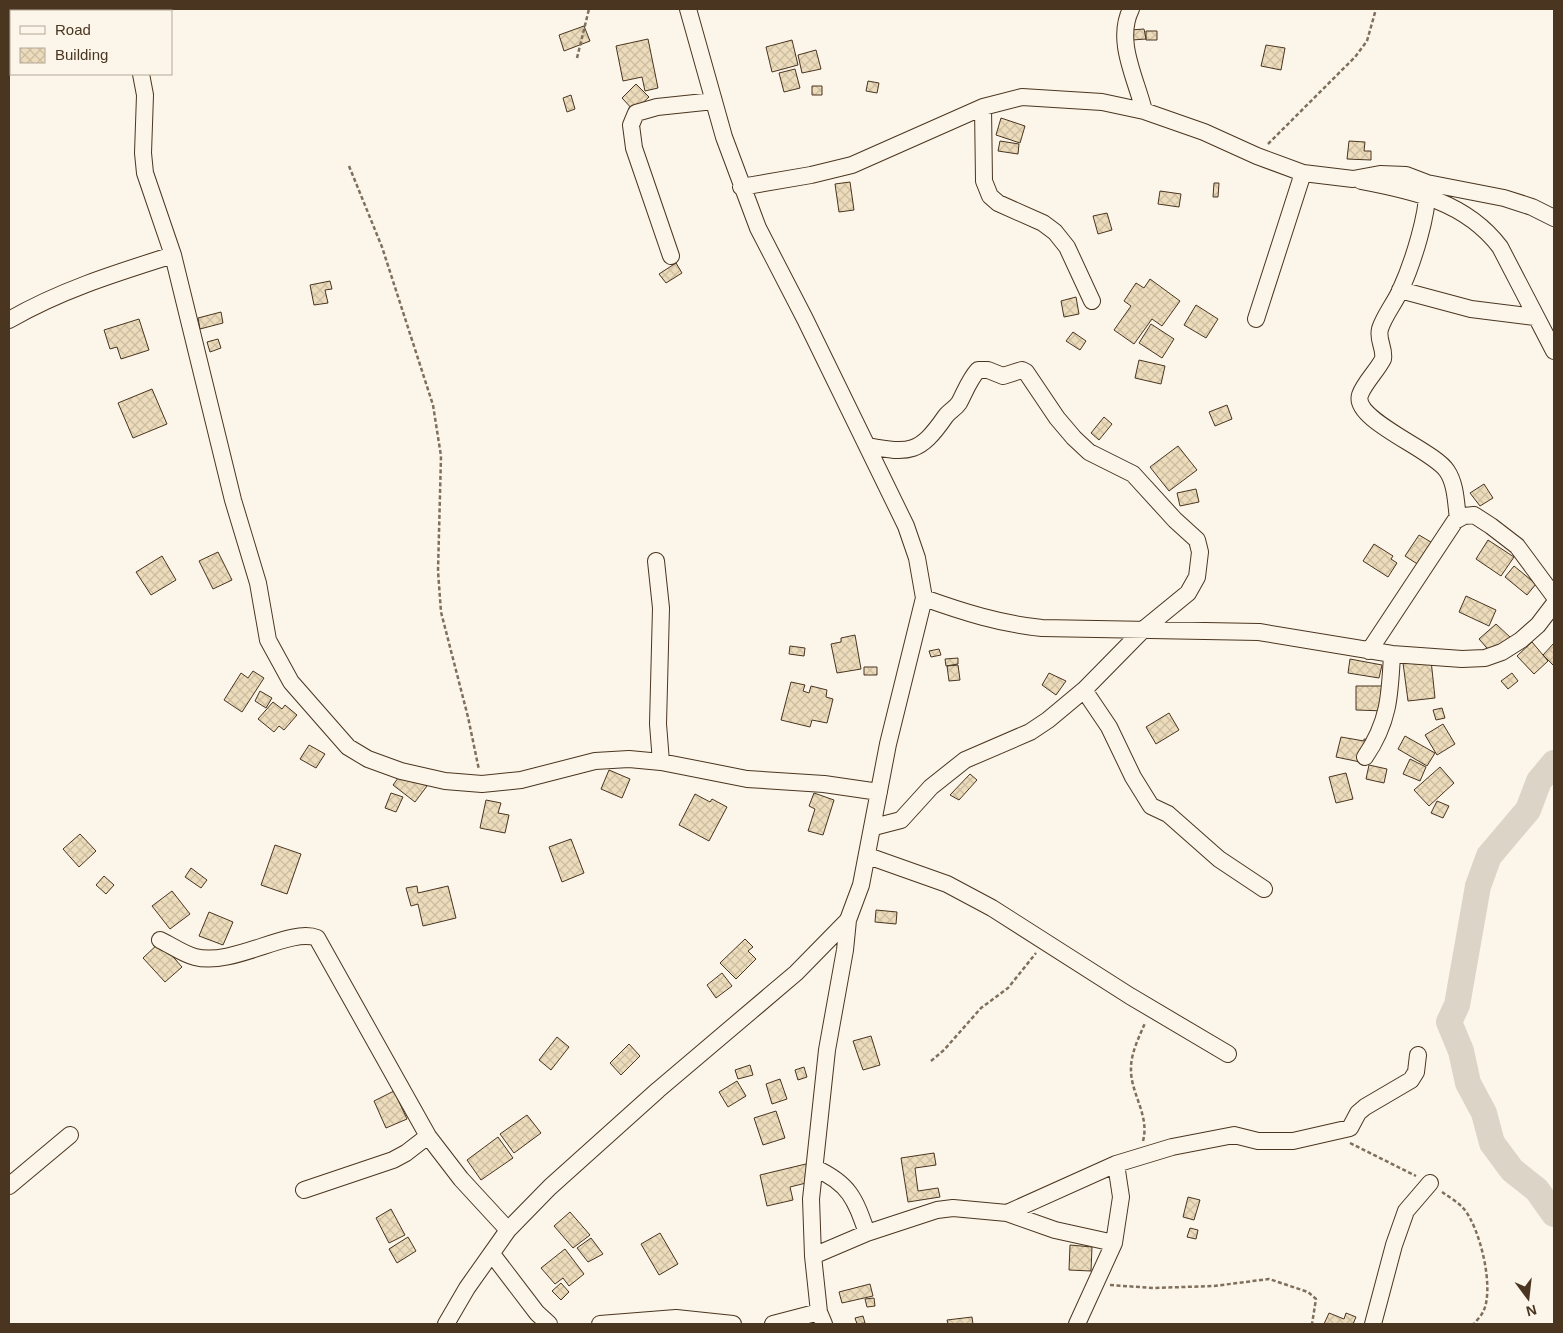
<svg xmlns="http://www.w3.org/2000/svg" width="1563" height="1333" viewBox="0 0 1563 1333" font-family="Arial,sans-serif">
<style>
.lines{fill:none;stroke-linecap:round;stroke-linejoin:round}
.river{stroke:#dcd4c6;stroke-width:26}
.building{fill:url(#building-cross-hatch);stroke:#4a3520}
.minor-casing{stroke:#4a3520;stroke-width:18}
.path{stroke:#7f6f5c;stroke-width:2.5;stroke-dasharray:4 2.5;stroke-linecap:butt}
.minor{stroke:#fbf6e9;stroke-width:16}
</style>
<defs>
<pattern id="building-cross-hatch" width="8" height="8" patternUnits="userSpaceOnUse" patternTransform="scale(1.25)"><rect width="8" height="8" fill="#ecdcbc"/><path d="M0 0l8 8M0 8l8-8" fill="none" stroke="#ccbda1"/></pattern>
</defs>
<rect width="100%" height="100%" fill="#fbf6e9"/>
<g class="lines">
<path class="river" d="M1554 763 1539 781 1528 810 1489 856 1478 886 1457 1005 1449 1022 1461 1051 1468 1083 1484 1113 1492 1143 1512 1170 1537 1190 1554 1214"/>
</g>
<path class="building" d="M584 26 590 41 564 51 559 35Z
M1144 29 1146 39 1132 40 1131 30Z
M1146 31H1157V40H1146Z
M648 39 658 88 645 91 642 77 623 81 616 46Z
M792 40 798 65 772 72 766 47Z
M1266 45 1285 48 1281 70 1261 66Z
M816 50 821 69 802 73 798 55Z
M795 69 800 88 784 92 779 73Z
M868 81 879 83 877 93 866 91Z
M636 84 649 97 634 111 622 98Z
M812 86H822V95H812Z
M571 95 575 109 567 112 563 98Z
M1001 118 1025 126 1020 143 996 135Z
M1000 141 1019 144 1018 154 998 151Z
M1349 141 1365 142 1364 151H1371V160L1347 159Z
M850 182 854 210 839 212 835 184Z
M1214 183H1219L1218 197H1213Z
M1160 191 1181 194 1179 207 1158 204Z
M1107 213 1112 230 1098 234 1093 216Z
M676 263 682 273 666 283 659 274Z
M1150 279 1180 301 1162 326 1152 319 1134 344 1114 330 1131 306 1124 301 1136 283 1144 288Z
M330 281 332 289 325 290 328 303 314 305 310 285Z
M1076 297 1079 314 1064 317 1061 301Z
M1196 305 1218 319 1206 338 1184 325Z
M221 312 223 323 200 329 198 318Z
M139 319 149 350 121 359 117 347 110 349 104 330Z
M1151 324 1174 339 1162 358 1139 343Z
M1073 332 1086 341 1080 350 1066 341Z
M218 339 221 348 210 352 207 342Z
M1139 360 1165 366 1161 384 1135 378Z
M152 389 167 424 133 438 118 403Z
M1227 405 1232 419 1215 426 1209 412Z
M1104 417 1112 424 1099 440 1091 433Z
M1178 446 1197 470 1169 491 1150 467Z
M1484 484 1493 498 1480 506 1470 493Z
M1196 489 1199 502 1180 506 1177 493Z
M1419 535 1436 545 1422 567 1405 556Z
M1488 540 1514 557 1501 576 1476 559Z
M1374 544 1393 556 1391 559 1397 563 1388 577 1363 561Z
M218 552 232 580 213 589 199 561Z
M162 556 176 580 151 595 136 572Z
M1514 566 1536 584 1527 595 1505 577Z
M1466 596 1496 610 1489 626 1459 612Z
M1496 624 1511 638 1493 655 1479 639Z
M855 635 861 669 837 673 831 644 841 642V638Z
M1532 642 1548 661 1534 674 1517 656Z
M1554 643V666L1543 655Z
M790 646 805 648 804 656 789 654Z
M939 649 941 655 931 657 929 651Z
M958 658V664L946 666 945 659Z
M1350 659 1382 665 1379 678 1348 673Z
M1431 660 1435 698 1408 701 1403 663Z
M958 665 960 680 949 681 947 666Z
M864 667H877V675H864Z
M253 671 264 678 242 712 224 700 241 673 248 678Z
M1049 673 1066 681 1056 695 1042 685Z
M1512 673 1518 681 1508 689 1501 681Z
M791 682 805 685 803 691 809 693 811 686 827 690 826 697 833 699 827 723 812 720 810 727 781 720Z
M1356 686H1387L1386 711 1356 710Z
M260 691 272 698 266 708 255 701Z
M273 702 282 709 285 705 297 715 284 730 279 726 274 732 258 719Z
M1442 708 1445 718 1436 720 1433 710Z
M1169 713 1179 730 1156 744 1146 727Z
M1443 724 1455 744 1437 755 1425 735Z
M1405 736 1435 753 1427 766 1398 749Z
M1341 737 1364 741V739L1370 740 1365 763 1336 757Z
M309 745 325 754 316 768 300 759Z
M1410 759 1426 767 1420 781 1403 774Z
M1369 765 1387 769 1384 783 1366 779Z
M1440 767 1454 783 1429 806 1414 790Z
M404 770 427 786 415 802 393 785Z
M609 770 630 779 622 798 601 789Z
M1346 773 1353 799 1336 803 1329 777Z
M970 774 977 780 959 800 950 795Z
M391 793 403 797 396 812 385 808Z
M814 793 834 800 823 835 808 831 815 809 809 806Z
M695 794 710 802 712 799 727 807 709 841 679 825Z
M486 800 501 803 498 813 509 815 505 833 480 828Z
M1437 801 1449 806 1443 818 1431 813Z
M80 834 96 851 79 867 63 849Z
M571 839 584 873 562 882 549 847Z
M275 845 301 854 287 894 261 885Z
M191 868 207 880 201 888 185 877Z
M104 876 114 885 106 894 96 885Z
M417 886 418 893 448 886 456 918 423 926 418 904 411 906 406 888Z
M172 891 190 914 170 929 152 906Z
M876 910 897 912 896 924 875 922Z
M209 912 233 922 223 945 199 936Z
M745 939 753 947 748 951 756 959 736 979 720 963Z
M160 942 182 967 165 982 143 958Z
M722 973 732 986 716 998 707 985Z
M871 1036 880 1065 863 1070 853 1041Z
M557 1037 569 1047 551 1070 539 1060Z
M629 1044 640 1056 621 1075 610 1063Z
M750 1065 753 1075 738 1079 735 1070Z
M804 1067 807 1077 798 1080 795 1070Z
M780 1079 787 1099 772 1104 766 1084Z
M737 1081 746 1096 728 1107 719 1092Z
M394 1091 407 1119 386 1128 374 1101Z
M776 1111 785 1138 763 1145 754 1118Z
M527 1115 541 1133 514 1153 500 1134Z
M498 1137 513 1158 481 1180 467 1160Z
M934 1153 936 1165 915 1168 918 1191 938 1188 940 1197 908 1202 901 1158Z
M810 1163 814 1181 790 1187 793 1200 767 1206 760 1175Z
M1188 1197 1200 1200 1194 1220 1183 1217Z
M391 1209 405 1235 389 1243 376 1218Z
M570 1212 590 1235 573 1248 554 1226Z
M1190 1228 1198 1230 1196 1239 1187 1237Z
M660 1233 678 1264 659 1275 641 1244Z
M408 1237 416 1251 397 1263 389 1249Z
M591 1238 603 1254 588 1262 577 1248Z
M1070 1245 1092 1247 1091 1271 1069 1270Z
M565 1249 584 1274 569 1286 563 1278 555 1284 541 1268Z
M561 1283 569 1292 561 1300 552 1291Z
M870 1284 873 1296 842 1303 839 1292Z
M874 1298 875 1306 867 1307 865 1299Z
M1329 1313 1344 1319 1346 1313 1356 1317 1353 1324H1324Z
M863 1316 865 1323 857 1324 855 1318Z
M972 1317 973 1324H948L947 1320Z"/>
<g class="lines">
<g class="minor-casing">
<path id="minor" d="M130 9V11
M1131 9C1115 41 1136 78 1144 111
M141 74 145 95 143 153 145 173 173 255 233 500 258 583 268 640 291 682 348 747 368 759 401 771 445 781 482 784 521 780 595 761 629 759 661 762 747 779 824 784 879 792
M983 107 984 181 990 196 998 203 1043 223 1055 232 1067 247 1092 301
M1361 181C1414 191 1466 202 1500 247L1554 351
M1427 183C1430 211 1412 265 1400 291 1394 304 1384 316 1380 329 1377 340 1385 348 1383 359 1377 371 1364 383 1360 395 1352 420 1434 450 1447 471 1456 484 1456 504 1458 519
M741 187 811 175 852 165 983 107 1022 97 1102 102 1144 111 1204 132 1257 156 1303 173 1353 179 1380 174 1406 175 1427 183 1504 198 1532 207 1554 218
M671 256 634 148 631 125 636 113 657 107 714 101
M1400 290 1471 309 1535 317
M1256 319 1303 173
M9 320C61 290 116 273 173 255
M868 446C910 454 920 453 945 417 949 411 955 409 959 403 965 392 969 380 978 370H988L1003 376 1022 370 1026 372 1057 418 1074 438 1089 452 1133 474 1175 520 1197 540 1200 552 1197 577 1188 593 1144 629 1084 690 1048 720 1030 732 965 760 931 787 901 820 874 827
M656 561 661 608 658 724 661 762
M924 598C963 612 1001 624 1042 628L1259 632 1392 654 1462 659 1485 658 1502 652 1521 640 1538 625 1554 604
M1369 651 1455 521 1464 516 1474 515 1491 526 1517 546 1554 596
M1084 690 1109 727 1133 777 1151 806 1168 814 1219 859 1264 889
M1365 757C1389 722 1390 695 1392 654
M868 856 947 884 992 908 1130 996 1228 1054
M160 940C171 945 183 954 195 957 233 967 290 927 317 938L428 1136 461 1179 508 1230
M815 1168C850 1184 855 1199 867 1233
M9 1186 70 1135
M304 1190 393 1160 406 1153 428 1136
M1007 1213 1055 1230 1114 1243
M492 1254 537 1313 549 1324
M813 1256 867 1233 937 1210 953 1208 1007 1213 1116 1164 1172 1147 1234 1135 1258 1141H1293L1350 1128 1358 1113 1365 1107 1411 1080 1416 1072 1418 1055
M446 1324 467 1288 508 1230 550 1187 658 1090 796 973 848 920 861 885 888 744 924 598 917 558 906 526 805 319 758 228 724 137 688 9
M600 1324 676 1318 733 1324
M773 1324 819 1312
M824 1324 819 1312 813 1256 811 1199 827 1050 845 950 848 920
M1077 1324 1114 1243 1121 1197 1116 1164
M1373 1324 1394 1245 1406 1211 1430 1183"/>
</g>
<path class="path" d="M577 58 589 9
M1268 144 1355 57 1367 41 1376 9
M349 166 382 247 433 405 441 456 438 571 441 612 468 717 479 770
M931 1061 944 1050 981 1008 1008 988 1036 953
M1143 1141C1150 1115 1130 1093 1131 1068 1131 1053 1139 1037 1145 1023
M1350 1143 1416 1176
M1442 1192C1449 1197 1458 1202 1464 1209 1480 1228 1495 1289 1483 1312 1481 1316 1477 1320 1474 1324
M1110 1285 1153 1288 1214 1286 1269 1279 1308 1292 1316 1299 1312 1324"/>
<use href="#minor" class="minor"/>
</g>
<rect width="1563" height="1333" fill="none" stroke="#4a3520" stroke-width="20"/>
<rect x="10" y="10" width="162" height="65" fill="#fbf6e9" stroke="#b4a999"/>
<rect x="20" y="26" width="25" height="8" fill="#fbf6e9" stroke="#b4a999"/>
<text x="55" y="35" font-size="15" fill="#4a3520">Road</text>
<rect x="20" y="48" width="25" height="15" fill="url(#building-cross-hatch)" stroke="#b4a999"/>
<text x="55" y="60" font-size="15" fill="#4a3520">Building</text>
<g transform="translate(1528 1298) rotate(165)" stroke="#fbf6e9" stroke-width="4" paint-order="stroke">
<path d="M0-4L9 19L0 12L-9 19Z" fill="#4a3520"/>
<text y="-8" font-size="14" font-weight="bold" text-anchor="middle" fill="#4a3520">N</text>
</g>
</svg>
